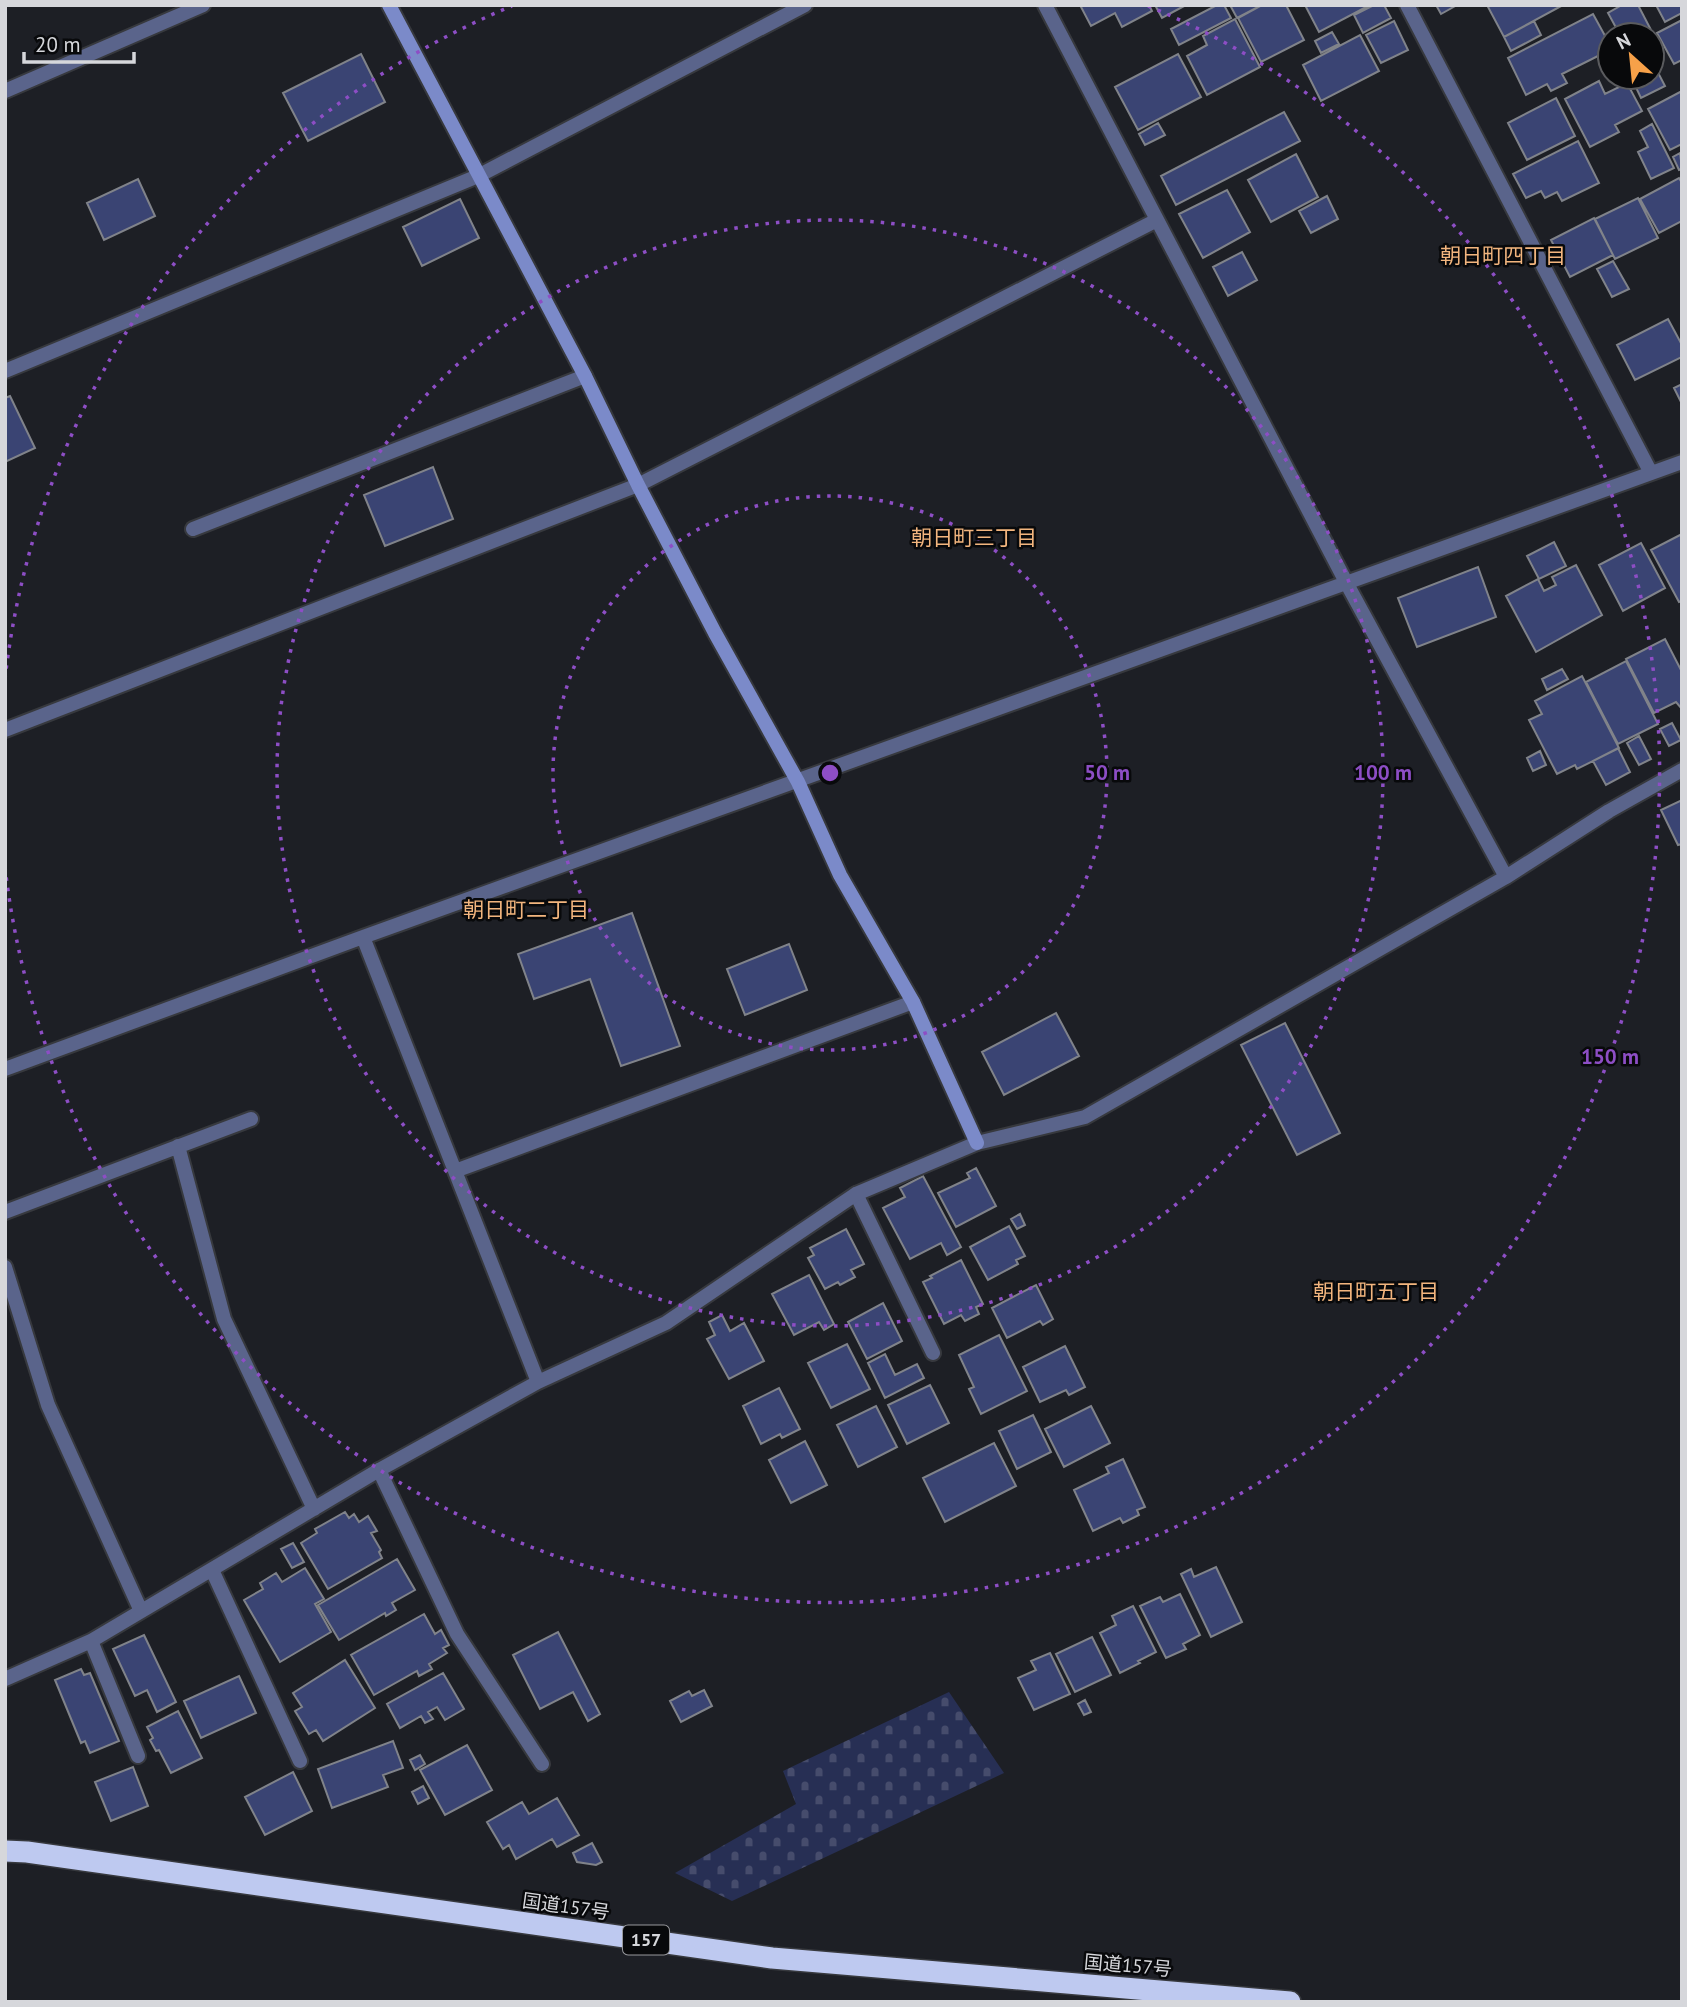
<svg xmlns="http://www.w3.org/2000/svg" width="1687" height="2007" viewBox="0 0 1687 2007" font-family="'PT Sans','Noto Sans JP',sans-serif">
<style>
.cemetery{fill:url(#cemetery-stones)}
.building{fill:#3a4473;stroke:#80838a;stroke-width:2}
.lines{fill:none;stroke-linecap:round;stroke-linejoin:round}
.lane-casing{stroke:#37393e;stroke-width:18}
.street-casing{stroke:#37393e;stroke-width:18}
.secondary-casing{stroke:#37393e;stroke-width:18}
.highway-casing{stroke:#37393e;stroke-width:24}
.lane{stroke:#5a648b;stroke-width:14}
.street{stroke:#5a648b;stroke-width:14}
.secondary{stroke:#7b8ac9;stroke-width:14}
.highway{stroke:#bec9f0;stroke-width:21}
.ring{fill:none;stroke:#8d4ec5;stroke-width:3.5;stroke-dasharray:3.5 7}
.labels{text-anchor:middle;stroke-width:5;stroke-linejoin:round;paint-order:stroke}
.shield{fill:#08090b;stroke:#98999d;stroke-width:2}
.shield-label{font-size:18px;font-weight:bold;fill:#d6d7db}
.street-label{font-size:19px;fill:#d6d7db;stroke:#08090b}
.neighbourhood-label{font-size:21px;fill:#f2b57e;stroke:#08090b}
.centre{fill:#8d4ec5;stroke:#08090b;stroke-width:3.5}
.ring-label{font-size:21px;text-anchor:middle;font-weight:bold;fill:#8d4ec5;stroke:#08090b;stroke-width:5;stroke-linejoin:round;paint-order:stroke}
</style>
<defs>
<pattern id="cemetery-stones" width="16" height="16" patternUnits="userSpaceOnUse" patternTransform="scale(1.75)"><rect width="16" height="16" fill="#272f54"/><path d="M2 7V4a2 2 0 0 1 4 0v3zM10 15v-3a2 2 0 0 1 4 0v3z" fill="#464c6c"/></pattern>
</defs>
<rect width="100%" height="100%" fill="#1d1f25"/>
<path class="cemetery" d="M949 1692 1004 1773 732 1901 675 1873 796 1804 783 1771Z"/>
<path class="building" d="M1080 5H1149L1152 11 1122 27 1115 13 1091 26Z
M1155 5H1186L1162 18Z
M1217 5H1224L1231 18 1179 45 1171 29Z
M1230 5H1262L1237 18Z
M1262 5H1286L1304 40 1261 62 1238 18Z
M1305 5H1370L1319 32Z
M1374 5H1384L1391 18 1363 33 1354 15Z
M1436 5H1457L1441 14Z
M1487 5H1563L1504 37Z
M1622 5H1638L1663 53 1652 58V35H1620L1608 13Z
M1656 5H1682V13L1665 22Z
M1593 14 1609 43 1605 45 1608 51 1562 74 1567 83 1551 91 1547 84 1526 95 1508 58Z
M1235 19 1260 67 1207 95 1187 56 1207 45 1203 36Z
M1682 20V60L1674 64 1657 33Z
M1394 21 1408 50 1381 63 1366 35Z
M1534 21 1541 35 1511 51 1504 37Z
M1332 32 1339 44 1321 53 1315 41Z
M1360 35 1379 71 1321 101 1303 65Z
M361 54 385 102 308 141 283 93Z
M1178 54 1201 97 1138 130 1115 87Z
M1652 61 1665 86 1641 98 1631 77H1652Z
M1599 81 1605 94 1627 83 1642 111 1615 125 1619 132 1590 147 1565 99Z
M1682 91V144L1670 150 1648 109Z
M1556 98 1575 136 1527 160 1508 123Z
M1284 112 1300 141 1176 205 1161 176Z
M1158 123 1165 135 1145 145 1139 134Z
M1652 124 1674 168 1651 179 1638 152 1648 147 1640 131Z
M1578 141 1599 183 1562 201 1557 192 1545 198 1541 191 1526 198 1513 174Z
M1680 153 1682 169 1679 170 1673 157Z
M1296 154 1318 197 1271 222 1248 180Z
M1679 178 1682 183V221L1659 233 1640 199Z
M138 179 155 216 104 240 87 203Z
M1227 190 1250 232 1203 258 1179 214Z
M1327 196 1338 219 1311 233 1299 211Z
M1638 198 1658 238 1615 259 1595 219Z
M460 199 479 238 422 266 403 227Z
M1594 218 1613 255 1570 277 1551 240Z
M1242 252 1257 280 1228 296 1213 267Z
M1613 261 1629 289 1612 297 1597 269Z
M1668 319 1682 345V357L1635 380 1617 345Z
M1682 384V404L1674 388Z
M10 396 35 448 5 462V398Z
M433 467 453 519 385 546 364 495Z
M1682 534V601L1679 602 1651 550Z
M1554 542 1566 566 1539 579 1527 556Z
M1641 543 1665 588 1623 611 1599 565Z
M1576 565 1602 615 1536 652 1506 596 1538 579 1544 591 1556 585 1552 577Z
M1478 567 1496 617 1417 647 1398 598Z
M1665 639 1682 672V709L1676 702 1654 713 1626 659Z
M1626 661 1658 724 1618 744 1586 682Z
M1562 669 1568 679 1547 690 1542 679Z
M1582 676 1619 748 1577 769 1575 765 1557 774 1529 720 1542 714 1535 701Z
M1672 723 1681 740 1669 746 1660 729Z
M1639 736 1651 759 1639 765 1627 743Z
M1618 748 1630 772 1606 785 1593 761Z
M1540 751 1546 765 1533 771 1527 758Z
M1682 800V844L1678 845 1661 810Z
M632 913 680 1046 621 1066 590 979 534 999 518 954Z
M789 944 807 990 745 1015 727 969Z
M1056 1013 1079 1056 1004 1095 982 1052Z
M1285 1023 1340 1133 1297 1155 1241 1045Z
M976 1168 996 1206 956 1227 938 1193 970 1178 967 1173Z
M923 1176 961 1247 947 1255 941 1243 910 1259 883 1208 905 1197 900 1188Z
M1020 1214 1025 1225 1017 1229 1011 1219Z
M1009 1226 1025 1256 1016 1260 1018 1264 988 1280 970 1247Z
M846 1229 864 1264 851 1270 855 1277 840 1285 838 1282 825 1289 808 1258 814 1255 810 1248Z
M961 1260 983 1304 976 1307 979 1314 965 1321 961 1315 944 1324 923 1282 932 1278 930 1276Z
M809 1275 834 1324 824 1330 819 1322 794 1335 772 1294Z
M1036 1285 1053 1319 1043 1325 1040 1321 1007 1338 992 1308Z
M883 1303 902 1341 867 1359 848 1322Z
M722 1315 730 1331 744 1323 764 1361 729 1379 707 1339 715 1335 709 1322Z
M999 1335 1027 1391 981 1414 969 1389 974 1387 959 1355Z
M847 1344 870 1389 831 1408 808 1363Z
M1065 1346 1085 1387 1069 1395 1066 1390 1040 1402 1023 1367Z
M885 1354 895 1375 917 1364 924 1378 885 1398 868 1363Z
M930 1385 949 1423 907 1444 888 1405Z
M779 1388 800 1429 782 1438 780 1434 761 1444 743 1406Z
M876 1406 897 1447 858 1467 837 1425Z
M1091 1406 1110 1443 1064 1467 1045 1429Z
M1033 1415 1051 1452 1017 1469 999 1431Z
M805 1441 827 1485 791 1503 769 1460Z
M994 1443 1016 1486 945 1522 923 1478Z
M1123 1459 1145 1507 1137 1510 1139 1515 1123 1523 1120 1518 1093 1531 1074 1490 1109 1473 1106 1467Z
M345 1512 349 1518 354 1514 359 1522 368 1516 377 1531 371 1533 381 1550 379 1552 382 1558 328 1589 301 1543 317 1533 315 1529Z
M293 1543 304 1562 292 1568 281 1549Z
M397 1559 415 1590 392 1603 396 1610 386 1616 385 1613 339 1640 318 1605Z
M1216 1567 1242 1622 1211 1637 1181 1574 1191 1569 1194 1577Z
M305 1568 324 1599 315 1604 331 1632 280 1662 244 1600 263 1589 260 1583 276 1573 282 1582Z
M1180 1594 1200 1635 1183 1644 1186 1649 1166 1658 1140 1606 1160 1597 1163 1602Z
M1133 1606 1156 1652 1138 1661 1140 1663 1120 1673 1100 1633 1116 1625 1112 1616Z
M424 1614 435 1634 441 1630 449 1645 443 1648 447 1653 429 1664 432 1669 419 1676 417 1671 374 1695 351 1655Z
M558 1632 600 1714 588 1721 573 1692 540 1709 513 1655Z
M144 1635 176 1702 157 1712 147 1690 135 1696 113 1649Z
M1092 1637 1111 1675 1075 1692 1056 1654Z
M1050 1653 1070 1694 1034 1710 1018 1678 1036 1670 1031 1661Z
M345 1660 375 1708 323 1741 316 1730 309 1734 295 1711 302 1707 293 1693Z
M81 1669 84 1675 90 1673 119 1741 90 1753 85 1741 81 1743 55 1680Z
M443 1673 464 1709 445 1720 437 1707 428 1712 433 1719 425 1723 421 1716 400 1728 387 1704Z
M239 1676 256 1713 201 1738 184 1701Z
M704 1690 712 1706 681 1722 670 1701 689 1691 692 1696Z
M1085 1700 1091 1712 1084 1715 1078 1704Z
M178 1711 202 1758 171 1773 159 1750 156 1751 150 1740 153 1738 147 1727Z
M393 1741 403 1768 383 1775 388 1787 332 1808 318 1769Z
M467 1745 492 1790 445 1815 420 1770Z
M420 1755 425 1764 415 1770 410 1760Z
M133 1767 148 1806 111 1821 95 1782Z
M293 1772 312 1811 265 1835 245 1797Z
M423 1786 429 1798 418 1804 412 1792Z
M557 1798 579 1835 557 1847 552 1839 516 1859 509 1845 503 1849 487 1822 522 1802 529 1814Z
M592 1843 602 1862 596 1865 577 1862 573 1853Z"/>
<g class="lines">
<g class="lane-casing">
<path id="lane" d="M193 529 585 376
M856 1194 933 1353
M379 1470 457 1634 542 1764"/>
</g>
<g class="street-casing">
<path id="street" d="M1045 5 1347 584 1506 877
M1407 5 1651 473
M5 91 203 5
M5 371 478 176 805 5
M5 730 638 485 1157 220
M363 937 538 1382
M5 1069 363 937 1682 462
M178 1146 224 1319 314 1509
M455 1171 913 1002
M5 1212 251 1119
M5 1267 48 1405 141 1611
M212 1570 300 1761
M91 1641 138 1756
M5 1679 91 1641 379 1470 538 1382 666 1323 856 1194 977 1143 1085 1117 1506 877 1609 811 1682 770"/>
</g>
<g class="secondary-casing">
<path id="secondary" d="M389 5 585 376 638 485 715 633 798 782 840 875 913 1002 977 1143"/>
</g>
<g class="highway-casing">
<path id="highway" d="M5 1851 27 1852 772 1958 1290 2002"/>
</g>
<use href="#lane" class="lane"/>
<use href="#street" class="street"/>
<use href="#secondary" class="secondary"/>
<use href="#highway" class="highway"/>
</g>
<g class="ring">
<circle cx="830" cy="773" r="277"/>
<circle cx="830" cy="773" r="553"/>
<path d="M5 679A830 830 0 0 1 512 6M1148 6A830 830 0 1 1 5 867"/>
</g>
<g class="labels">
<rect class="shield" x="623" y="1925.5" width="46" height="29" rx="5"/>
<g class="shield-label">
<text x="646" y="1946">157</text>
</g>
<g class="street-label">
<text transform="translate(566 1906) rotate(8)" y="7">国道157号</text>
<text transform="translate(1128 1965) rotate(5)" y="7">国道157号</text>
</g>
<g class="neighbourhood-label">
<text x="1503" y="263">朝日町四丁目</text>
<text x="974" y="545">朝日町三丁目</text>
<text x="526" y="917">朝日町二丁目</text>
<text x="1376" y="1299">朝日町五丁目</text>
</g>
</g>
<circle cx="830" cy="773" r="10" class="centre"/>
<g class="ring-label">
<text x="1107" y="780">50 m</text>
<text x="1383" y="780">100 m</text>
<text x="1610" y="1064">150 m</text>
</g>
<rect width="1687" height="2007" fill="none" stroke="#d6d7db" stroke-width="14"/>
<g transform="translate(1631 56) rotate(333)"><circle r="33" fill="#08090b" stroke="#5a5b5e" stroke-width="2"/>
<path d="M0-5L12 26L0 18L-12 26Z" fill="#f7a149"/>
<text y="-10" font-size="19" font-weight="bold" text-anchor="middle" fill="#d6d7db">N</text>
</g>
<path d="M24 52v10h110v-10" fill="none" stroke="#d6d7db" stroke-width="3.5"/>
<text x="35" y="52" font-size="21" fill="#d6d7db" stroke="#08090b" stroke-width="5" paint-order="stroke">20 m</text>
</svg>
